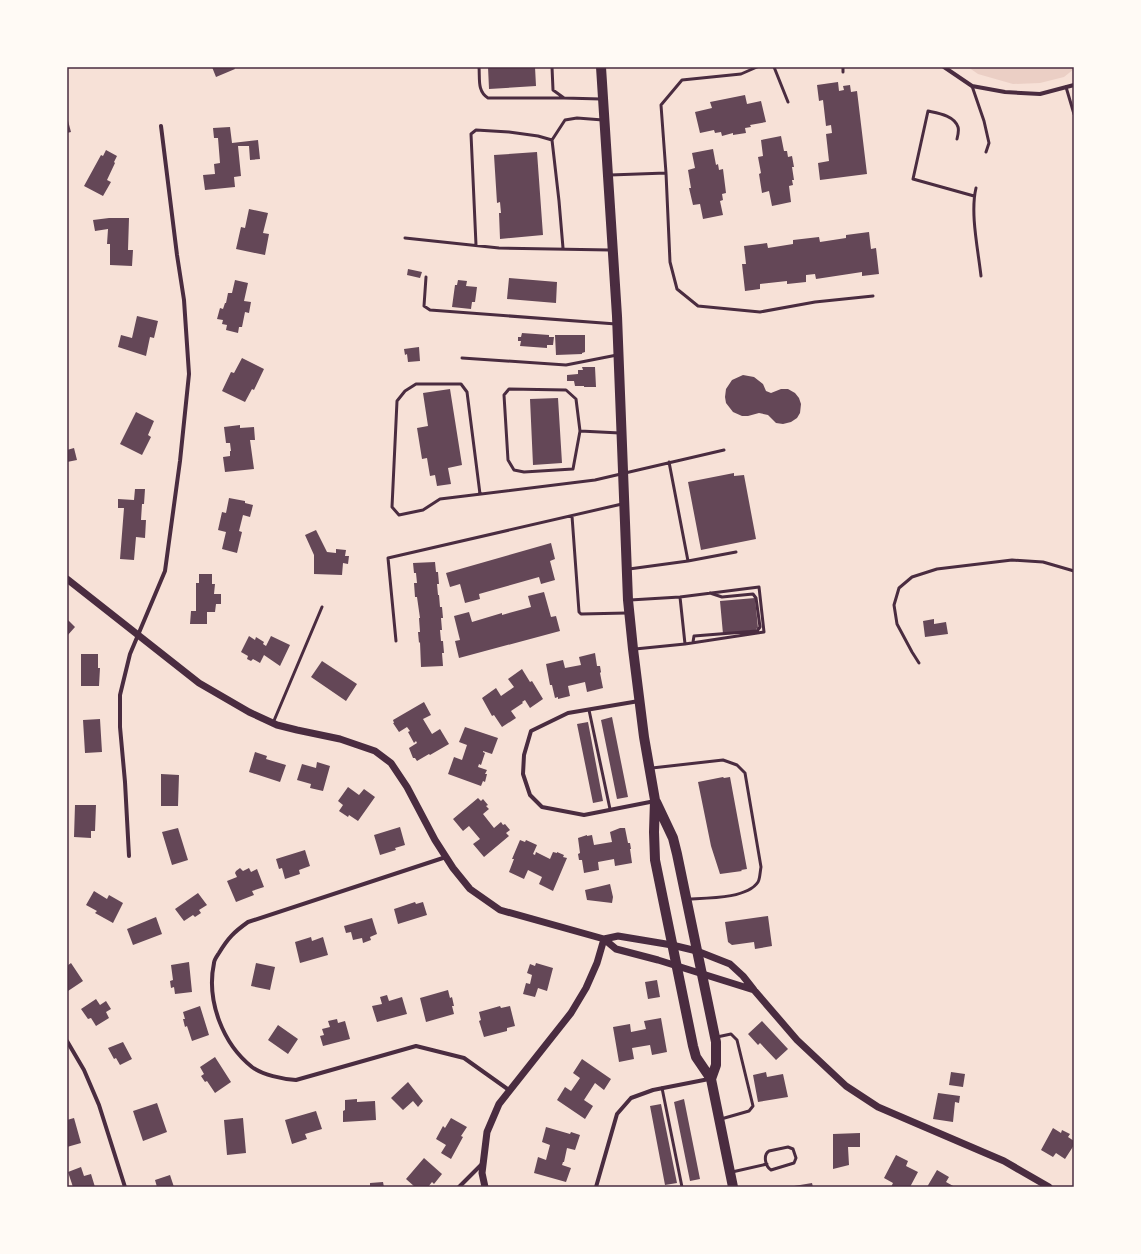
<svg xmlns="http://www.w3.org/2000/svg" width="1141" height="1254" viewBox="0 0 1141 1254" font-family="Inter,sans-serif">
<style>
.green{fill:#ebcfc5}
.building{fill:#644757}
.lines{fill:none;stroke-linecap:round;stroke-linejoin:round}
.service{stroke:#4a2c40;stroke-width:3}
.minor{stroke:#4a2c40;stroke-width:4}
.tertiary{stroke:#4a2c40;stroke-width:7}
.primary{stroke:#4a2c40;stroke-width:10}
.neatline{fill:none;stroke:#4a2c40;stroke-width:1.5}
</style>
<rect width="100%" height="100%" fill="#f7e1d7"/>
<path class="green" d="M968 67H1074V69L1064 77 1040 83 1013 84 978 74Z"/>
<path class="building" d="M212 67H234L235 69 216 77Z
M488 67H535L536 86 489 89Z
M838 82 839 91 844 90 843 86 850 85 851 92 857 91 867 174 820 180 818 163 829 161 826 134 832 133 831 125 826 126 823 100 819 101 817 85Z
M745 95 747 104 761 101 766 122 750 125 751 127 745 128 746 133 733 135V133L722 136 721 132 715 133 714 130 700 133 695 112 712 108 710 102Z
M67 117 71 132 67 133Z
M230 127 232 143 258 140 260 159 250 160 249 146H238L241 176 234 177 235 187 205 190 203 175 215 174 214 164 220 163 218 138H214L213 128Z
M781 136 784 151H787L788 157 792 156 794 167H792L794 180H792L793 185 789 186 791 202 772 206 769 191 762 193 759 174 761 173 758 157 763 156 761 140Z
M713 149 716 165 718 164 719 170 723 169 726 193 722 194 723 200 720 201 723 215 703 219 700 204 693 205 689 188H691L688 170 695 168 692 153Z
M106 150 117 156 114 162 115 163 107 180 111 182 103 196 84 186 101 155 103 156Z
M537 152 543 235 500 239 499 213H501L500 202 497 203 494 155Z
M249 209 268 213 263 233 269 234 265 255 236 249 241 227 245 228Z
M109 218H129L128 250H133L132 266 110 265V244H107L108 229 95 231 93 220Z
M869 232 871 249 876 248 879 274 862 276V272L816 279 815 274 806 275V282L787 284V281L760 284V289L745 291 742 264H746L744 246 767 243 768 248 793 244V240L819 237 820 242 846 238V235Z
M408 269 422 272 420 278 407 275Z
M509 278 557 282 556 303 507 299Z
M235 280 248 283 244 301 251 302 249 313 245 312 242 327H239L238 333 226 330 227 325 222 324 223 320 217 319 220 308 223 309 225 303H226L228 293H232Z
M458 280 467 281 466 286 477 287 475 302H472L471 309 452 307 455 285H457Z
M137 316 158 321 154 338 150 337 146 356 118 347 121 335 132 338Z
M522 333 549 335V337H554L553 345H547V348L520 346 521 341H518V337H521Z
M555 335H585V352L582 353V354L556 355Z
M419 347 420 361 408 362 407 354 405 355 404 349Z
M242 358 264 369 254 390 252 389 245 402 222 391 231 372 234 373Z
M582 367H595L596 387H584V386H575L574 381H567V375L578 374V370H583Z
M743 375 754 377 763 384 766 391 771 393 781 389H788L795 393 799 398 801 404 800 413 797 418 791 422 783 424 776 423 768 415 759 413 748 416H742L733 412 726 403 725 397 726 389 732 380Z
M450 389 462 465 448 468 451 484 437 486 435 475 430 476 427 458 422 459 417 428 428 426 423 393Z
M558 398 562 463 533 465 530 399Z
M136 412 154 421 148 435 151 437 142 455 120 444Z
M240 425V428L254 427 255 440H250L254 469 225 472 223 457 230 456V451H231L230 443H226L224 427Z
M74 448 77 460 67 462V450Z
M734 473V476L744 475 756 539 701 550 688 482Z
M135 489H145L144 504H142L141 520H146L145 538 136 537 134 560 120 559 124 508H118V499L134 500Z
M229 498 245 501V503L253 505 250 517 243 515 239 531 242 532 237 553 222 549 226 532 218 530 222 512 226 513Z
M316 530 327 552 336 553V549L346 550 345 556H349L348 564 343 563 342 575 314 574V555L305 535Z
M551 543 555 559 550 561 555 580 541 584 539 577 479 594 480 599 465 603 460 584 450 587 446 573Z
M435 562 436 572H438L439 584H437L438 595H439L440 607H442L443 618H441L442 630H440L441 641H443L444 653H442L443 666 421 667 420 642 419 643 418 632H420L419 618H420L417 597H415L414 583H417L416 573H414L413 563Z
M199 574H212V584H215L214 594H221V604H216L215 612H207V624H190L191 611H196V583H199Z
M544 592 551 617 556 616 560 631 459 658 455 641 460 640 454 616 469 612 472 622 502 613V615L531 607 528 596Z
M755 598 758 628 756 629V630L723 634 720 601Z
M67 619 75 627 67 636Z
M934 619V624L946 622 948 634 925 637 923 621Z
M249 636 255 640 256 637 264 642 263 644 266 646 271 636 290 645 280 666 264 655 260 663 253 659 251 661 247 659 248 656 241 652Z
M595 653 597 666H600L601 672 600 673 603 688 587 692 585 682 568 686 570 696 558 699V697L555 698 552 685H550L546 664 563 660 565 668 581 665 579 657Z
M81 654H98V668H100L99 686H81Z
M322 661 357 684 346 701 311 677Z
M522 669 530 682 532 681 543 699 530 708 525 700 522 702 523 703 511 711 516 718 502 727 494 715 492 716 482 698 496 688 501 696 514 687 508 679Z
M424 702 431 715 423 719 432 734 440 729 449 744 430 755 429 754 417 761 415 758H413L409 748 417 743 416 741 414 743 408 732 410 731 407 727 399 732 393 723H394L393 720Z
M612 717 628 797 617 799 601 720Z
M100 719 102 752 85 753 83 720Z
M588 722 603 801 593 803 577 724Z
M465 727 498 738 492 754 483 751V752L485 753 481 765 479 764 478 767 487 770 485 774H487L485 782 483 781 481 786 448 774 454 757 462 760 467 745 459 742Z
M255 752 267 756 266 759 286 765 280 782 249 772Z
M317 762 330 766 323 791 310 788 311 784 297 780 302 764 316 768Z
M161 774 179 775 178 806H161Z
M723 777 724 778 730 777 747 869 741 870 742 871 720 874 711 846 698 782Z
M348 787 359 795 364 789 375 797 358 821 349 815 348 817 339 811 343 805 338 801Z
M478 798 481 801 483 799 488 805 486 806 489 809 483 814 494 828 501 822 503 825 505 824 510 830 506 833 509 836 484 857 473 844 480 839 469 826 463 831 453 819Z
M75 805H96L95 831H91V838L74 837Z
M400 827 405 845 395 848 396 850 380 855 374 835Z
M178 828 188 860 172 865 162 832Z
M620 828H625L628 843H630L631 849H630L632 863 615 866 614 859 598 862 599 870 584 873 582 860H579L578 854 580 853 578 838 587 835V836L592 835 594 845 612 842 610 832Z
M520 840 525 842 526 840 537 845 533 854 535 855 536 852 550 859 553 852 557 853V852L564 855 563 857 567 858 553 891 539 884 542 877 528 870 524 879 509 872 514 859H512Z
M305 850 310 866 299 870 300 874 285 879 282 868 279 869 276 859Z
M240 868 243 871 249 868 251 872 257 869 264 887 252 891 254 895 236 902 227 881 237 877 235 873 236 871Z
M610 884 613 897 612 903 587 900 585 890Z
M94 891 107 899 109 895 123 903 113 923 95 913 97 911 86 905Z
M198 893 207 905 199 910 201 913 195 917 193 915 184 921 175 909Z
M415 902 416 904 423 902 427 915 398 924 394 909Z
M768 916 772 946 755 949 754 942 732 945 728 942 725 922Z
M156 917 162 934 133 945 127 929Z
M372 918 377 934 370 937 371 940 363 943 362 938 353 940 351 932 346 933 344 926Z
M311 937 312 941 323 937 328 955 300 963 295 942Z
M189 962 192 992 175 994 174 987 171 988 170 981 173 980 171 965Z
M71 963 83 981 68 991 67 989V966Z
M256 963 275 967 270 990 251 986Z
M536 963 553 968 547 991 538 988 535 997 523 994 526 983 530 984 532 975 527 973 530 964 535 966Z
M657 980 660 997 648 999 645 982Z
M448 990 450 998 452 997 454 1006H452L454 1014 426 1022 420 998Z
M387 995 389 1001 402 997 407 1014 377 1022 372 1006 382 1004 380 997Z
M96 999 100 1005 106 1001 111 1009 106 1012 109 1018 96 1026 91 1018 88 1019 81 1009Z
M200 1006 209 1035 192 1041 187 1026 185 1027 183 1019H185L183 1012Z
M500 1006 501 1008 510 1006 515 1026 507 1028V1031L484 1037 479 1021 481 1020 479 1012Z
M661 1018 667 1052 652 1055 650 1045 632 1048 634 1059 619 1062 613 1027 630 1024 631 1032 646 1029 644 1021Z
M337 1019 338 1023 345 1021 350 1039 323 1046 320 1036 324 1035 322 1029 330 1027 328 1021Z
M762 1021 788 1049 776 1060 760 1043 758 1045 748 1034Z
M278 1025 298 1039 288 1054 268 1040Z
M123 1042 132 1059 120 1065 116 1058 114 1059 108 1048Z
M215 1057 231 1082 215 1093 207 1081 205 1082 201 1076 204 1074 200 1067Z
M582 1059 611 1079 604 1090 595 1083 584 1100 593 1106 585 1119 557 1100 565 1087 571 1091 580 1078 573 1073Z
M766 1072 767 1077 783 1074 788 1097 758 1102 753 1075Z
M951 1072 965 1074 963 1087 949 1085Z
M408 1082 423 1101 418 1107 413 1101 403 1110 391 1098Z
M938 1093 960 1096 959 1103 955 1102 953 1122 933 1119Z
M357 1099V1102L375 1101 376 1120 343 1122V1111L345 1110V1100Z
M684 1099 700 1179 690 1181 674 1102Z
M157 1103 167 1132 143 1141 133 1111Z
M661 1104 677 1183 665 1185 650 1106Z
M316 1111 322 1129 305 1134 307 1139 292 1144 285 1120Z
M74 1118 81 1143 67 1147V1120Z
M243 1118 246 1153 227 1155 224 1120Z
M451 1118 467 1127 461 1136 463 1137 451 1159 441 1153 446 1145 436 1139 443 1126 445 1128Z
M546 1127 570 1134 571 1132 580 1135 575 1150 567 1148 564 1162H563L562 1165 571 1168 566 1182 534 1173 538 1157 546 1160 550 1145 542 1142Z
M1053 1128 1061 1133 1062 1130 1070 1134 1068 1137 1074 1141V1145L1065 1159 1056 1153 1053 1157 1041 1150Z
M860 1133V1147H848L849 1165 833 1169V1134Z
M896 1155 908 1161 906 1166 918 1172 910 1187 902 1186 901 1187H891L893 1183 884 1178Z
M424 1158 442 1174 434 1184 432 1182 428 1187H415L406 1179Z
M81 1167 84 1176 91 1174 95 1187H79L78 1186 73 1187 68 1172Z
M937 1170 949 1177 946 1182 955 1187H927Z
M170 1175 174 1187H157L155 1180Z
M383 1182 384 1187H370V1183Z
M812 1183 813 1187H794V1186Z"/>
<g class="lines">
<path class="service" d="M479 67C480 79 477 91 488 98H564
M552 67 553 90 564 98 601 99
M774 67 788 102
M843 67V72
M972 86 984 121 989 143 986 152
M1066 87 1074 114
M957 139C958 135 959 130 958 127 954 115 937 113 928 111L913 179 974 196
M552 140 565 120 577 118 603 120
M666 173 670 262 677 289 698 306 760 312 815 302 873 296
M610 175 666 173 661 105 682 80 741 74 757 67
M976 188C970 213 978 249 981 276
M405 238 499 248 610 250
M476 245 471 134 476 130 509 132 538 136 552 140 559 201 563 248
M426 277 424 306 430 310 616 324
M462 358 566 365 617 355
M509 389 566 390 576 399 580 431 573 469 524 472 514 470 508 460 504 395Z
M580 431 620 433
M480 494 467 392 461 384H416L405 391 397 401 392 507 399 515 423 510 440 499 595 480 724 450
M572 516 579 612 581 614 627 613
M688 561 736 552
M629 569 688 561 669 462
M680 597 685 644
M630 600 680 597 759 587 764 632 685 644 635 649
M396 641 388 558 622 504
M693 642 694 636 757 631 760 627 756 598 753 594 722 597 710 593
M919 663 912 652 897 624 894 605 899 588 912 577 937 569 1012 560 1043 562 1074 571
M589 710 610 809
M273 723 322 607
M652 768 723 760 737 765 745 773 761 867C760 872 760 879 758 882 747 899 706 898 688 899
M717 1037 731 1034 737 1040 753 1106 749 1111 721 1119
M662 1088 682 1187
M788 1147 793 1149 796 1158 794 1163 771 1170C765 1166 763 1155 769 1151Z
M732 1172 767 1164"/>
<path class="minor" d="M944 67 972 86 1005 92 1040 94 1074 85
M639 701 568 713 531 731 524 755 523 774 530 795 542 807 584 815 655 801
M129 856 125 782 120 727V695L130 654 165 571 180 461 189 374 184 300 177 255 161 126
M446 857 248 922C234 932 228 938 219 953 217 956 214 960 214 963 206 1001 223 1044 252 1067 263 1075 282 1079 296 1080L416 1046 464 1058 509 1090
M67 1041 84 1070 99 1105 125 1187
M459 1187 483 1163
M596 1187 617 1114 631 1098 653 1090 709 1079"/>
<path class="tertiary" d="M67 579 199 683 249 712 277 725 297 730 340 739 375 751 391 763 407 787 435 840 453 868 470 889 500 910 604 939 616 949 658 960 754 990
M604 939 618 936 672 945 697 951 730 964 743 976 754 990 797 1040 846 1086 878 1107 1004 1161 1049 1187
M485 1187 482 1173 487 1132 499 1104 571 1013 586 988 597 963 604 939"/>
<path class="primary" d="M601 67 617 316 628 600 633 649 644 737 655 800 654 832 655 860 693 1046 696 1057 711 1079 733 1187
M656 802 673 838 677 854 716 1042V1065L711 1079"/>
</g>
<rect width="1141" height="1254" fill="none" stroke="#fffaf5" stroke-width="136"/>
<rect x="68" y="68" width="1005" height="1118" class="neatline"/>
</svg>
